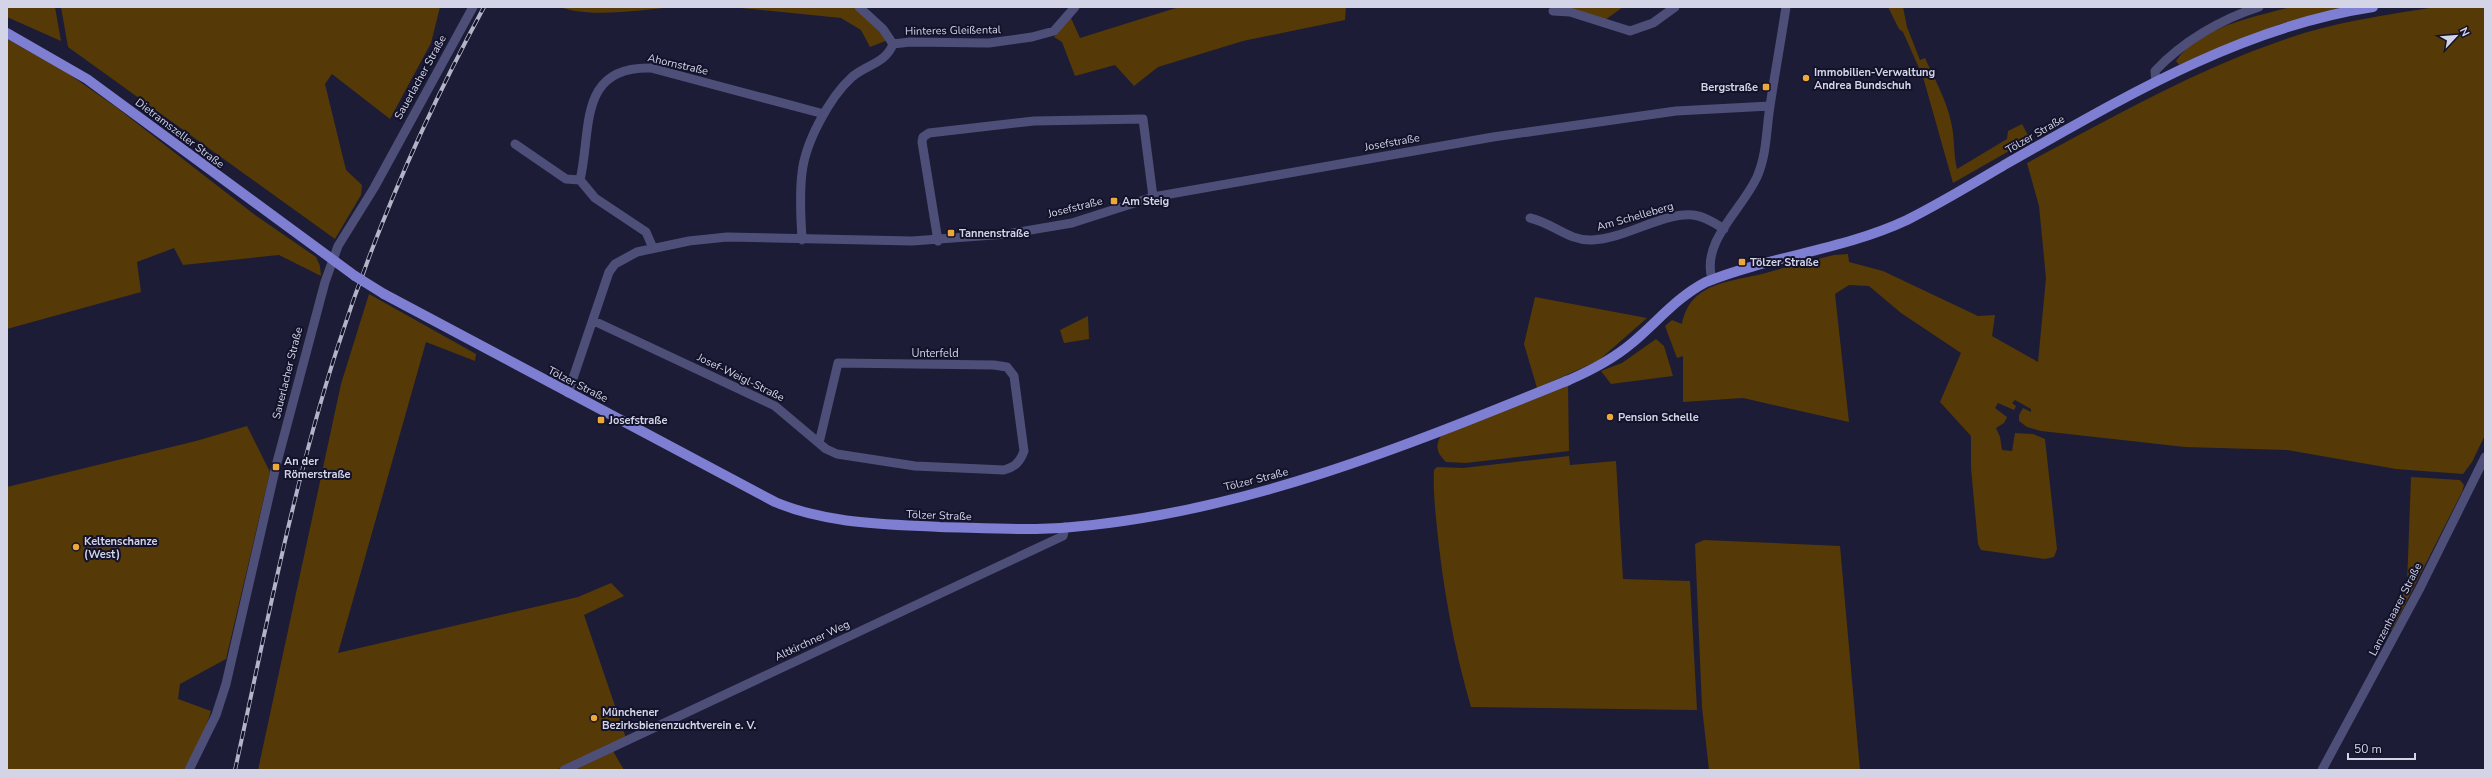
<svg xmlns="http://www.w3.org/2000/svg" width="2492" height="777" viewBox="0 0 2492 777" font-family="'Nunito Sans',sans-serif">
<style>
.green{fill:#553907}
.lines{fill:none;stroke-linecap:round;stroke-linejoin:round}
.minor{stroke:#4e4f79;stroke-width:9}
.major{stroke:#7e7ed3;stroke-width:10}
.rail-casing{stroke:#b3b4c8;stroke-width:4}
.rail{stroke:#13122b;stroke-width:2.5;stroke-dasharray:8;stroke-linecap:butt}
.major-bridge{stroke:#7e7ed3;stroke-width:10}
.poi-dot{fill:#eca93a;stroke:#13122b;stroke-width:1.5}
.labels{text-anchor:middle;stroke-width:4;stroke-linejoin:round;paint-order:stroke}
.street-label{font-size:11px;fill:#d3d5e7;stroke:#13122b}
.poi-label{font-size:11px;font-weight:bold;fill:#d3d5e7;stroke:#13122b;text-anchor:start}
</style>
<rect width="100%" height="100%" fill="#1c1c36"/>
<path class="green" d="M7 7H55L61 41 7 17Z
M61 7H440L431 43 390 119 332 74 325 84 346 170 362 185 361 195 335 239 68 47Z
M560 7H677C642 9 593 19 560 7Z
M685 7H855L888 40 870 47 861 30 841 18 741 8Z
M1179 7H1346L1345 20 1243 41 1158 67 1134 86 1115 65 1075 76 1062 42 1054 37 1071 18 1080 38Z
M1563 7H1623L1605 20Z
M1888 7H1903L1907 27 1920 60 1925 58C1934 78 1947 101 1951 122 1955 137 1953 152 1957 169L2007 139 2008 131 2022 124 2030 139 1953 183 1923 77 1903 32 1899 29Z
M2291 7H2344L2280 24 2179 65 2176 61C2199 27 2254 17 2291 7Z
M2436 7H2485V435L2472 462 2463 474 2396 469 2287 450 2185 447 2041 431 2027 427 2019 421V415L2023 408 2031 412V409L2015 400 2012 403 2016 406 2014 410 1998 403 1995 408 2007 417 2004 423 1996 428 2000 437 2002 450 2012 451 2015 433 2033 434 2045 439 2057 549 2054 557 2045 559 1981 550 1978 544 1971 468V436L1940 402 1961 353 1901 313 1869 286 1849 285 1835 294 1849 422 1743 398 1683 402V356L1677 358 1665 326 1672 320 1682 324C1690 283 1728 282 1762 274 1786 267 1810 261 1834 255L1848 254 1849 262 1883 271 1978 316 1995 315 1992 336 2038 362 2046 278 2039 206 2027 163C2111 118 2195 70 2286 39 2334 22 2385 15 2436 7Z
M7 39 66 72 116 107 255 215 316 257 320 266 321 276 279 255 183 265 174 248 137 262 141 292 7 329Z
M369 294 476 354 475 361 426 342 338 653 578 597 611 583 624 596 584 615 626 738 556 770H258L341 384Z
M1535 297 1647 318 1598 361 1537 388 1524 344Z
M1088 316 1089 339 1064 343 1060 330Z
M1656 339 1664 346 1673 376 1611 384 1601 371 1622 363Z
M1568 385 1569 451 1466 463 1446 462C1438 454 1434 447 1441 436Z
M247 426 270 472 226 659 180 684 178 699 211 711 203 736 184 770H7V487L196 441Z
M1569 456 1570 465 1616 461 1623 579 1690 581 1697 710 1471 707C1454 649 1443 588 1437 528 1435 509 1433 489 1434 470L1437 467 1463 468Z
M2411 477 2460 480 2464 485 2462 492 2392 630 2388 628 2393 608 2407 585Z
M1704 540 1840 546 1860 770H1709L1702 707 1695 544Z
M613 751 624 770H573Z"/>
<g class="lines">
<path class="minor" d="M859 7 883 29 893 44
M1553 11 1570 12 1630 31 1653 23 1675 7
M893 44 910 42 989 43 1032 37 1054 31 1075 7
M2156 82 2155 71C2182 42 2221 19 2259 7
M515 144 566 179 580 180
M1530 218C1553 223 1568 241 1592 240 1625 239 1663 212 1693 215 1704 216 1715 223 1724 229
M802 240C801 218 799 196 802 173 805 143 829 98 852 77 866 65 886 63 893 44
M938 241 922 142 923 137 929 133 1034 121 1143 119 1153 197
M653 248 646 232 595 198 580 180C592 130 577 66 651 68L824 114
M1712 279C1701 241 1742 210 1757 177 1767 154 1766 131 1770 106 1775 73 1781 40 1786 7
M594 321 775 406 826 449 837 454 915 466 1004 470C1015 467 1020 462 1024 451L1014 376 1007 367 994 365 838 363 819 443
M568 393 609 272 615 264 637 252 689 241 727 237 912 241 1007 234 1072 223 1153 197 1493 137 1676 111 1770 106
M189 770 216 715 226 684 276 466 325 282 338 246 374 188 473 7
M564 770 1063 536 1065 527
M2322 770 2420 588 2485 457"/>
<path class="major" d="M7 33 87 79 355 276
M384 294 775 502C828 524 883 524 940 527 984 528 1029 531 1072 527 1246 512 1409 445 1569 380 1592 370 1613 359 1632 343 1657 322 1677 297 1706 282 1771 256 1843 250 1907 220 1941 203 1974 183 2006 164 2121 99 2240 27 2373 7"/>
<g class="rail-casing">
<path id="rail" d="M235 770C266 629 293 486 337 349 375 230 425 116 484 7"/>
</g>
<use href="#rail" class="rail"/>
<path class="major-bridge" d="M355 276 384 294"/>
</g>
<g class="poi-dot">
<circle cx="1806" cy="78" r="4"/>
<rect x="1762" y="83" width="8" height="8" rx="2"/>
<rect x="1110" y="197" width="8" height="8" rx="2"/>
<rect x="947" y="229" width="8" height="8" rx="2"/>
<rect x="1738" y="258" width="8" height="8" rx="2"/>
<circle cx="1610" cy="417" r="4"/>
<rect x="597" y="416" width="8" height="8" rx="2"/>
<rect x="272" y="463" width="8" height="8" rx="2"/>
<circle cx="76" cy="547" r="4"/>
<circle cx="594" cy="718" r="4"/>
</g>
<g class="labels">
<g class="street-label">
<text transform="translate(953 30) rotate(-1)" y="4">Hinteres Gleißental</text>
<text transform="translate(678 64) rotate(13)" y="4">Ahornstraße</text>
<text transform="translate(420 77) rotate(-61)" y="4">Sauerlacher Straße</text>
<text transform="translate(180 133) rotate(37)" y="4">Dietramszeller Straße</text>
<text transform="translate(2035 134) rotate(-30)" y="4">Tölzer Straße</text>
<text transform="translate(1392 142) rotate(-10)" y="4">Josefstraße</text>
<text transform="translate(1075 207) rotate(-14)" y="4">Josefstraße</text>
<text transform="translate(1635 216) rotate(-16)" y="4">Am Schelleberg</text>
<text x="935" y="357">Unterfeld</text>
<text transform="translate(287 373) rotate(-76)" y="4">Sauerlacher Straße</text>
<text transform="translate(741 377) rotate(26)" y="4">Josef-Weigl-Straße</text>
<text transform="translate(578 384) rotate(27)" y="4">Tölzer Straße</text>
<text transform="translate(1256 479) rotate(-14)" y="4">Tölzer Straße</text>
<text transform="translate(939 515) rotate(2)" y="4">Tölzer Straße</text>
<text transform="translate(2395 609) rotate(-63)" y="4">Lanzenhaarer Straße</text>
<text transform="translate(812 640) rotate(-25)" y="4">Altkirchner Weg</text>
</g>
<g class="poi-label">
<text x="1814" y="76">Immobilien-Verwaltung<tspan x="1814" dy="13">Andrea Bundschuh</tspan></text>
<text x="1758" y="91" text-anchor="end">Bergstraße</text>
<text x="1122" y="205">Am Steig</text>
<text x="959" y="237">Tannenstraße</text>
<text x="1750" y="266">Tölzer Straße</text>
<text x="1618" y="421">Pension Schelle</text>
<text x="609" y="424">Josefstraße</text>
<text x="284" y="465">An der<tspan x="284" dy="13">Römerstraße</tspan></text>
<text x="84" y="545">Keltenschanze<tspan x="84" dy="13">(West)</tspan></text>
<text x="602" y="716">Münchener<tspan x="602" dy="13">Bezirksbienenzuchtverein e. V.</tspan></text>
</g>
</g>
<rect width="2492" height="777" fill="none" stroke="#d3d5e7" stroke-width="16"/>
<g transform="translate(2456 36) rotate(64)" stroke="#13122b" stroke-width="3" paint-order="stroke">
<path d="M0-3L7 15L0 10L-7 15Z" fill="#d3d5e7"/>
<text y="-6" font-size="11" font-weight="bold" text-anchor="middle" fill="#d3d5e7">N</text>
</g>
<path d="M2348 753v6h67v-6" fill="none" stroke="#d3d5e7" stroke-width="2"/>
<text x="2354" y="753" font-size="12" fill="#d3d5e7" stroke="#13122b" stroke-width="3" paint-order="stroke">50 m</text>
</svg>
